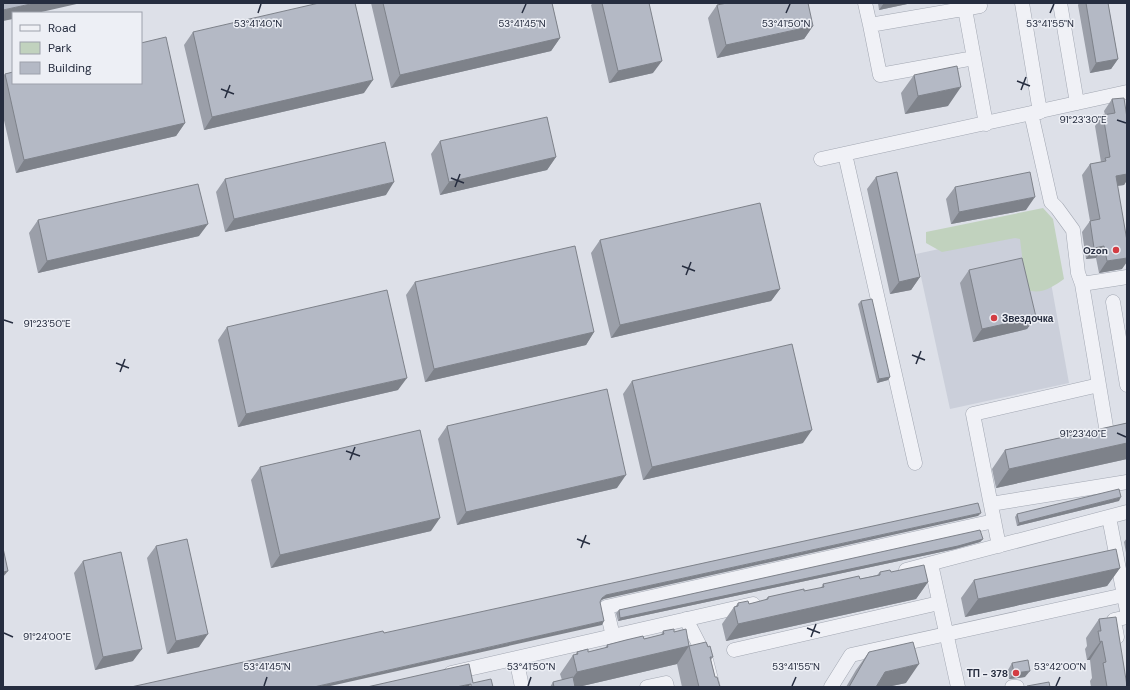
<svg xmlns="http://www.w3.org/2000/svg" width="1130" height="690" viewBox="0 0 1130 690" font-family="'DM Sans',sans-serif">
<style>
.built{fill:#cbcfda}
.green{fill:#c1d2be}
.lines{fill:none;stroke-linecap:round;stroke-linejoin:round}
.minor-casing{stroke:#a2a7b2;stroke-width:15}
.minor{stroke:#f0f1f6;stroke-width:14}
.wall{fill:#9b9fa9}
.shaded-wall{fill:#7e828a}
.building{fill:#b4b9c5;stroke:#7e828a}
.ticks{fill:none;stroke:#262d3f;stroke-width:1.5}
.poi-dot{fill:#d33c43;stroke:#edeff5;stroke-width:1.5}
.labels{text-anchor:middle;stroke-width:3;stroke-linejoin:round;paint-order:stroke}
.poi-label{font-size:10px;font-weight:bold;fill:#262d3f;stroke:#edeff5;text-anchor:end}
.ticks-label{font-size:10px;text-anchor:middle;fill:#262d3f;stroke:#edeff5;stroke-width:3;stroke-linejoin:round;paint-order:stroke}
</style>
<rect width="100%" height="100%" fill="#dde0e8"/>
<path class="built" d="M1041 227 1069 383 950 409 916 254Z"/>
<path class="green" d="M1043 208 1053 219 1064 279C1053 287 1039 296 1026 289L1020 239 1015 238 942 252 926 243V232Z"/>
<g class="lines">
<g class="minor-casing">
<path id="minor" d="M865 3 870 25 980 6 979 3
M1022 3 1040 112
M1060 3 1077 103
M965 9 986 124
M870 25 880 75 974 58
M845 154 915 463
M821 159 1127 92
M1082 284 1127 277
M1113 302 1127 385
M1099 385 1107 433
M991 504 1127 482
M1109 517 1127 611
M999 546 973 414 1099 385 1082 284 1078 273 1073 230 1057 208 1051 202 1031 113
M931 564 958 687
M906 570 1127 512
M686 619 705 656 713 687
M613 636 606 607 994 521
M1117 637 1114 620 1127 617
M734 650 939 603
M516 658 522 687
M451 673 753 604
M647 687 666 683 667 687
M831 687 851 655 1124 595
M1012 687H1017"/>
</g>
<use href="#minor" class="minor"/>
</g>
<path class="wall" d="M371 3H552L560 38 551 51 391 88Z
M593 3H649L653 73 609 83 591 5Z
M878 3H912L879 10Z
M1079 3H1108L1118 59 1111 69 1090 73 1078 5Z
M717 5 813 26 804 39 717 58 708 18Z
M193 32 364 93 204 130 184 45Z
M5 74 185 123 176 136 16 173 3 116V77Z
M914 75 948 106 905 114 901 93Z
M1112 99 1127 118V180L1124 185 1117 186 1122 269 1099 273 1096 258 1086 259 1082 232 1090 221 1082 175 1090 164 1101 162 1095 126 1103 115H1105L1104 111Z
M440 141 556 157 547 170 440 195 431 154Z
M876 177 920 277 911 290 890 294 867 189Z
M225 179 386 195 225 232 216 192Z
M955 187 1026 210 951 224 946 199Z
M38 220 199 236 38 273 29 233Z
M600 240 780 289 771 301 611 338 591 253Z
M969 270 1036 317 1027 329 973 342 960 283Z
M415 282 594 332 586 345 425 382 406 295Z
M861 301 890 377 888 380 877 383 858 304Z
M227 327 398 390 238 427 218 340Z
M632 381 803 443 643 480 623 394Z
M1127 423V459L996 488 992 469 1005 450Z
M447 426 617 488 457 525 438 439Z
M260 467 431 531 271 568 251 480Z
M1119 501 1017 526 1015 517 1017 514Z
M1127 538V558L1124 542Z
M983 539 980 542 955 549 618 621 616 613 619 610Z
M156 546 199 647 167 654 147 558Z
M83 561 133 661 95 670 74 573Z
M1120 568 1107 586 965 617 961 598 974 580Z
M880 572H891L928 582 916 599 726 641 722 624 734 607H735L738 603 749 604 765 600 768 597 804 591 821 588 823 584 860 579 877 575Z
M1099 619 1127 687H1091L1090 681 1092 678 1090 660H1087L1085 649 1087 646 1086 638Z
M663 631 674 632 689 646 708 647 713 657 711 660 715 677 720 687H682L677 664 578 687H550L553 682 562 680 560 674 573 655H575L577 652H588L605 648 607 645 644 639 661 635Z
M869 652 906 683 887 687H846L856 670Z
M1012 663 1025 677 1009 679 1008 670Z"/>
<path class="shaded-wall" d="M35 3H81L37 13H13V19L3 21V10Z
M884 3H912L879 10Z
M813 26 804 39 717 58 726 45Z
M560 38 551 51 391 88 400 75Z
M1118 59 1111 69 1090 73 1096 63Z
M662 61 653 73 609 83 618 71Z
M373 80 364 93 204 130 212 117Z
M961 87 948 106 905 114 918 96Z
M185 123 176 136 16 173 24 160Z
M556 157 547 170 440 195 449 182Z
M1127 174V180L1124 185 1108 187 1116 176Z
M394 182 386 195 225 232 234 219Z
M1035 197 1026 210 951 224 959 212Z
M208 224 199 236 38 273 47 261Z
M1104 246 1096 258 1086 259 1094 248Z
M1127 258V262L1122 269 1099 273 1107 261Z
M920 277 911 290 890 294 899 282Z
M780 289 771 301 611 338 620 325Z
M1036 317 1027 329 973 342 982 329Z
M594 332 586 345 425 382 434 369Z
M890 377 888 380 877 383 879 379Z
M407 378 398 390 238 427 246 414Z
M812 430 803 443 643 480 652 467Z
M1127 443V459L996 488 1009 469Z
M626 475 617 488 457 525 466 512Z
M1121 497 1119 501 1017 526 1019 523Z
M981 513 978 516 604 599 600 601 602 598 606 595Z
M440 518 431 531 271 568 280 555Z
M983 539 980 542 955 549 618 621 620 618Z
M1120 568 1107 586 965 617 978 599Z
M8 571 3 577V572Z
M928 582 916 599 726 641 738 624Z
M604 621 602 625 326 687H314Z
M208 634 199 647 167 654 176 641Z
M1102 641 1090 660H1087L1100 642Z
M689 646 677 664 578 687H566L577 672Z
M142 649 133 661 95 670 103 657Z
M919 664 906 683 887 687H874L885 672Z
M1030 671 1025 677 1009 679 1014 673Z
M471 684 468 687H456Z"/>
<path class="building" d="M3 3H35L3 10Z
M319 3H355L373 80 212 117 193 32Z
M383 3H552L560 38 400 75Z
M602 3H649L662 61 618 71Z
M727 3H808L813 26 726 45 717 5Z
M1086 3H1108L1118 59 1096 63Z
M166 37 185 123 24 160 5 74 13 72V83H141V43Z
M957 66 961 87 918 96 914 75Z
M1124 98 1127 118V174L1116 176 1127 241V258L1107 261 1104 246 1094 248 1090 221 1100 219 1090 164 1106 161 1105 158 1110 157 1103 115 1115 113 1112 99Z
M547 117 556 157 449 182 440 141Z
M385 142 394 182 234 219 225 179Z
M897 172 920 277 899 282 876 177Z
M1030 172 1035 197 959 212 955 187Z
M198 184 208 224 47 261 38 220Z
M760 203 780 289 620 325 600 240Z
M575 246 594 332 434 369 415 282Z
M1022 258 1036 317 982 329 969 270Z
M387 290 407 378 246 414 227 327Z
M872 299 890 377 879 379 861 301Z
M792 344 812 430 652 467 632 381Z
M607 389 626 475 466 512 447 426Z
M1127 423V443L1009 469 1005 450Z
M420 430 440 518 280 555 260 467Z
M1119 489 1121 497 1019 523 1017 514Z
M978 503 981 513 606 595 602 598 600 602 604 621 314 687H131L383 631 384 633Z
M980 530 983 539 958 546 620 618 619 610Z
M187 539 208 634 176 641 156 546Z
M3 548 8 571 3 572Z
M1116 549 1120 568 978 599 974 580Z
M121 552 142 649 103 657 83 561Z
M924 565 928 582 738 624 734 607 738 606V603L748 601 749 604 768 599V597L804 589V591L824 587 823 584 859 576 860 579 880 575V572L890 570 891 572Z
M1116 617 1127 686V687H1107L1103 663 1106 662 1102 641 1100 642 1098 631H1101L1099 619Z
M674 629V632L686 629 689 646 577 672 573 655 578 654 577 652 588 649V652L608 647 607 645 626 640 643 636 644 639 664 634 663 631Z
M706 642 708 647 710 646 713 657H710L715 677H717L720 687H699L689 646Z
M913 642 919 664 885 672 876 687H849L869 652Z
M1028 660 1030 671 1014 673 1012 663Z
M469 664 473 683 491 679 493 687H471V684L456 687H367Z
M573 677 575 687H554L553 682Z
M1049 682 1050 687H1027V686Z"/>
<path class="ticks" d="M258 13 261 4M522 13 526 4M786 13 790 4M1050 13 1054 4M1017 81 1030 86M221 89 234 94M1021 90 1026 77M225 98 230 85M1117 120 1126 123M451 178 464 183M455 187 460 174M682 266 695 271M686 275 691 262M4 320 13 323M912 355 925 360M116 363 129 368M916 364 921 351M120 372 125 359M1117 433 1126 437M346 451 360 456M350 460 355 447M577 539 590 544M581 548 586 535M807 628 820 633M4 633 13 637M811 637 816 624M264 686 267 677M528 686 531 677M792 686 796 677M1056 686 1060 677"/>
<g class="poi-dot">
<circle cx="1116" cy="250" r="4"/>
<circle cx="994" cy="318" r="4"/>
<circle cx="1016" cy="673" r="4"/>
</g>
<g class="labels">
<g class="poi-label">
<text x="1108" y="254">Ozon</text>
<text x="1002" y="322" text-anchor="start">Звездочка</text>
<text x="1008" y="677">ТП - 378</text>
</g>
</g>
<g class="ticks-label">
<text x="258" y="27">53°41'40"N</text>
<text x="522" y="27">53°41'45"N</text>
<text x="786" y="27">53°41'50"N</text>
<text x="1050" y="27">53°41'55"N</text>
<text x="1083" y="123">91°23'30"E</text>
<text x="47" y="327">91°23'50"E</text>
<text x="1083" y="437">91°23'40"E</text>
<text x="47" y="640">91°24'00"E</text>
<text x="267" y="670">53°41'45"N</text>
<text x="531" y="670">53°41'50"N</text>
<text x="796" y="670">53°41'55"N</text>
<text x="1060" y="670">53°42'00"N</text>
</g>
<rect width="1130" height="690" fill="none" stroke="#262d3f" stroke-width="8"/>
<rect x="12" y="12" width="130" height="72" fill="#edeff5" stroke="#9da1ac"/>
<rect x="20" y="25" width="20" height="6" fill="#f0f1f6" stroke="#9da1ac"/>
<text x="48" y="32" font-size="12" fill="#262d3f">Road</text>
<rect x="20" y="42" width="20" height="12" fill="#c1d2be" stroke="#9da1ac"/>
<text x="48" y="52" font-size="12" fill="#262d3f">Park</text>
<rect x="20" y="62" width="20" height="12" fill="#b4b9c5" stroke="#9da1ac"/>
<text x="48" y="72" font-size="12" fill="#262d3f">Building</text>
</svg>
